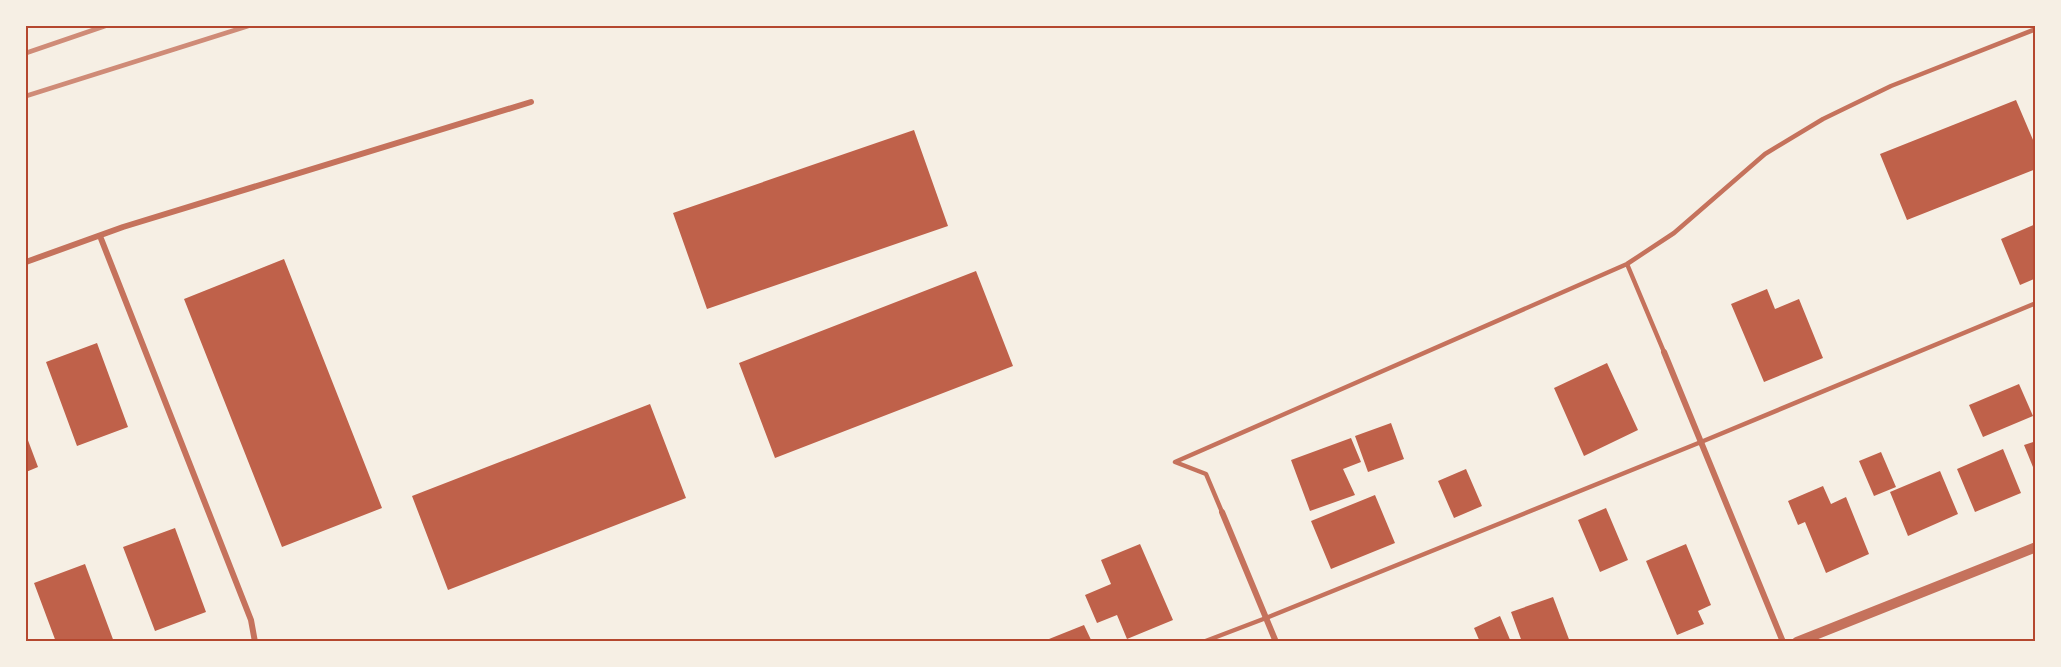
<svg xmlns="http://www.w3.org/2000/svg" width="2061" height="667" viewBox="0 0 2061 667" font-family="'Titillium Web',sans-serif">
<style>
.building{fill:#bf614a}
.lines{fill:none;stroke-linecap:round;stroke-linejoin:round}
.service{stroke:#c5725c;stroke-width:4.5}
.minor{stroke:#c5725c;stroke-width:6}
.tertiary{stroke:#c5725c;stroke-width:10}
.rail{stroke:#cf8b77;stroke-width:4.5}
.neatline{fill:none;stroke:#b5482f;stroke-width:2}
</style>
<rect width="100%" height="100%" fill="#f6efe4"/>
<path class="building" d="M2016 100 2036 147V169L1907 220 1880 154Z
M914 130 948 226 707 309 673 213Z
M2036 224V278L2020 285 2001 239Z
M284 259 382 508 282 547 184 299Z
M976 271 1013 366 775 458 739 363Z
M1767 289 1775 309 1799 299 1823 358 1764 382 1731 304Z
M97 343 128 427 77 446 46 362Z
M1607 363 1638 430 1584 456 1554 388Z
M2019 384 2033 416 1983 437 1969 405Z
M650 404 686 498 448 590 412 496Z
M1391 423 1404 459 1368 472 1355 436Z
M26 435 38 467 26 472Z
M1351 438 1361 462 1343 469 1355 495 1310 511 1291 460Z
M2036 441V472H2035L2024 445Z
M2003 449 2021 493 1975 512 1957 469Z
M1881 452 1896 487 1874 496 1859 461Z
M1466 469 1482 506 1454 518 1438 481Z
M1940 471 1958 514 1908 536 1890 492Z
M1823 486 1831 504 1846 497 1869 554 1826 573 1805 522 1798 525 1788 501Z
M1375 495 1395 543 1331 569 1311 521Z
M1606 508 1628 560 1600 572 1578 520Z
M175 528 206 612 155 631 123 547Z
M1140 544 1173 620 1127 639 1117 615 1097 623 1085 595 1111 584 1101 560Z
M1686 544 1711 605 1698 611 1704 624 1677 635 1646 561Z
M85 564 114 642H56L34 583Z
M1553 597 1570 642H1522L1511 612Z
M1500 616 1511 642H1480L1474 628Z
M1084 625 1092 642H1044V641Z"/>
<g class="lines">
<path class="service" d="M1627 264 1664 352
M1222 512 1206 474 1175 462 1627 264 1674 233 1765 154 1823 119 1891 86 2036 29
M1203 642 1266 618 1701 442 2036 303"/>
<path class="minor" d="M100 236 251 620 255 642
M26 262 123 227 531 102
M1664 352 1783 642
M1222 512 1276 642"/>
<path class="tertiary" d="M1797 642 2036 547"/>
<path class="rail" d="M26 53 105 26
M26 96 248 26"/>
</g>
<rect width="2061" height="667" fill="none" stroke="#f6efe4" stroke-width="54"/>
<rect x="27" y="27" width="2007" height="613" class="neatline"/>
</svg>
